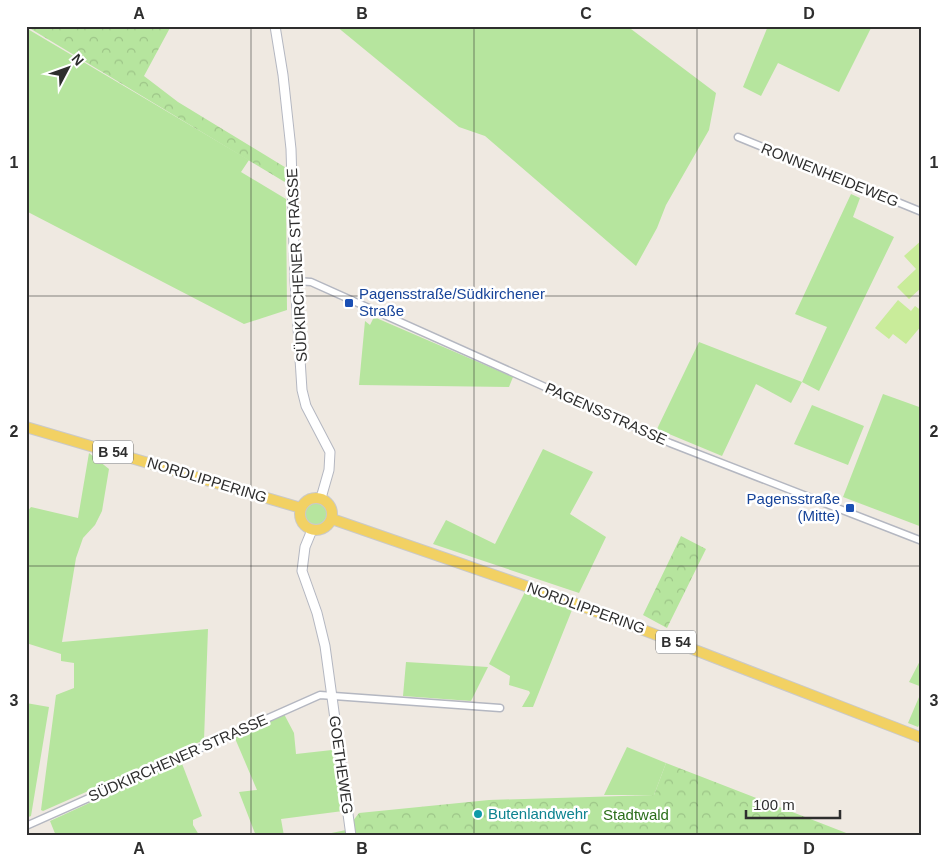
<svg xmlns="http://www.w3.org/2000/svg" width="948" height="862" viewBox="0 0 948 862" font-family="Helvetica,sans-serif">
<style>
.grass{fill:#b6e59e}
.forest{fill:url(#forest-crowns)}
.pitch{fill:#c9ec9a}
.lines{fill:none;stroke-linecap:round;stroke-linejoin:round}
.minor-casing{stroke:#b4b7c1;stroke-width:9}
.tertiary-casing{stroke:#b4b7c1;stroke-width:11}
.primary-casing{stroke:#c9c9c9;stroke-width:12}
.minor{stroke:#fff;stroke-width:6}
.tertiary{stroke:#fff;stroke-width:9}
.primary{stroke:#f2d163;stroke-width:10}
.grid{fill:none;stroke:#2e2e2e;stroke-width:1;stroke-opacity:0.55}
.transit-dot{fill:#1a4fb4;stroke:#fff;stroke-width:2}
.culture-dot{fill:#0f9aa8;stroke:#fff;stroke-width:2}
.labels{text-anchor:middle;stroke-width:5;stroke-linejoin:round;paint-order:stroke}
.shield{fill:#fff;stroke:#6d6d6d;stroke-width:1}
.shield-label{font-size:14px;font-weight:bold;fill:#2e2e2e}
.street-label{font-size:15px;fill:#2e2e2e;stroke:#fff}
.transit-label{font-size:15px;fill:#164399;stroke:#fff;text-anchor:start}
.culture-label{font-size:15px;fill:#0d838f;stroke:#fff;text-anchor:start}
.park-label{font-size:15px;fill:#2c6e1b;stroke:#fff}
.neatline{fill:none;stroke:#2e2e2e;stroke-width:2}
.grid-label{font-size:16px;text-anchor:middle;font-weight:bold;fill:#2e2e2e}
</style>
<defs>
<pattern id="forest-crowns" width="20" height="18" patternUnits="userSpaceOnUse" patternTransform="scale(1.25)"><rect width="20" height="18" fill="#b6e59e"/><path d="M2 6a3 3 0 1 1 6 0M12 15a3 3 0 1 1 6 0" fill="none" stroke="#9dc588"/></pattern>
</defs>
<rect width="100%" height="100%" fill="#efe9e1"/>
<path class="grass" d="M336 26H627L716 93 709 130 666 205 657 228 636 266 485 136 459 127Z
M768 26H872L839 92 778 63 761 96 743 87Z
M26 28 249 160 241 172 286 199 287 310 244 324 26 211Z
M851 194 860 198 853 217 894 237 819 391 802 382 791 403 756 384 722 456 657 429 699 342 802 382 827 327 795 314Z
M374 317 513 377 509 387 359 385 365 321 370 325Z
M883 394 922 408V527L843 497Z
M812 405 864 426 848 465 794 444Z
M543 449 593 472 570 514 606 537 579 593 433 544 446 520 495 544Z
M89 453 109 469 102 511 95 525 83 538 76 558 62 642 208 629 204 740 43 811 41 810 56 695 74 688V663L61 661V654L26 643V513L31 507 78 518Z
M304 514a12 12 0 1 1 24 0a12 12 0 1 1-24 0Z
M525 592 572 610 533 707H522L530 693 529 691 509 685 510 676 489 664Z
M922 657V687L909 682Z
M406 662 488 667 471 701 403 696Z
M922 690V719L918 727 908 723Z
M26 703 49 707 31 816 26 818Z
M284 714 294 733 296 754 332 750 343 811 281 819 284 836H256L239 792 257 790 234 736Z
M627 747 666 763 654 795H604Z
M181 761 202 816 193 820V825L199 835 56 836 50 821Z"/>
<path class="forest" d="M26 26H171L144 76 178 102 288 169V184Z
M681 536 706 549 667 628 643 615Z
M666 763 854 836H317L346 830 359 813 489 800 654 795Z"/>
<path class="pitch" d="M922 240V287L909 299 897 287 916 269 904 256Z
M898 300 911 311 915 306 922 311V325L906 344 893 334 889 339 875 328Z"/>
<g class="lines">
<g class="minor-casing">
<path id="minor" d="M738 137 922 212
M295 281 311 282 670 443 922 541
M26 826 320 695 500 708"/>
</g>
<g class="tertiary-casing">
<path id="tertiary" d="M275 26 283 75 291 149 295 281 302 390 306 406 330 452 329 470 321 498
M312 530 305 547 302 571 317 613 325 646 351 836"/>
</g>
<g class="primary-casing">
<path id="primary" d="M26 427 301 508
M300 514a16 16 0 1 1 32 0a16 16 0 1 1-32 0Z
M332 519 566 600 922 738"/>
</g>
<use href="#minor" class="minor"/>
<use href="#tertiary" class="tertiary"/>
<use href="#primary" class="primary"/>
</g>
<path class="grid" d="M251 26V836M474 26V836M697 26V836M26 296H922M26 566H922"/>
<g class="transit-dot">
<rect x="344" y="298" width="10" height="10" rx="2.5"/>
<rect x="845" y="503" width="10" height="10" rx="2.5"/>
</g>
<circle class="culture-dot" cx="478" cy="814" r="5"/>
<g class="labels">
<g class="shield">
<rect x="93" y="440.5" width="40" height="23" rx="4"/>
<rect x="656" y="630.5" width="40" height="23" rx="4"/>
</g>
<g class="shield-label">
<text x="113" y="457">B 54</text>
<text x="676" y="647">B 54</text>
</g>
<g class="street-label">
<text transform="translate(830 175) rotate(22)" y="5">RONNENHEIDEWEG</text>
<text transform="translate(297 265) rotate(-93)" y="5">SÜDKIRCHENER STRASSE</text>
<text transform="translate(606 414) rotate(24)" y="5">PAGENSSTRASSE</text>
<text transform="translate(207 480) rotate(17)" y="5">NORDLIPPERING</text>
<text transform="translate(586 608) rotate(20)" y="5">NORDLIPPERING</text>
<text transform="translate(178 758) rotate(-24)" y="5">SÜDKIRCHENER STRASSE</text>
<text transform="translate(341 765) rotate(82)" y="5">GOETHEWEG</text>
</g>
<g class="transit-label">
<text x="359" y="299">Pagensstraße/Südkirchener<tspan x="359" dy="17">Straße</tspan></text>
<text x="840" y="504" text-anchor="end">Pagensstraße<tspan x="840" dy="17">(Mitte)</tspan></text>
</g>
<g class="culture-label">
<text x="488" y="819">Butenlandwehr</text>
</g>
<g class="park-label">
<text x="636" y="820">Stadtwald</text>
</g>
</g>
<rect width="948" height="862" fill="none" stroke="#ffffff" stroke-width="55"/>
<g transform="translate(68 68) rotate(49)" stroke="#ffffff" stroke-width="4" paint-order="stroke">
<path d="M0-4L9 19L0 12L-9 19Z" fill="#2e2e2e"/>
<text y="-8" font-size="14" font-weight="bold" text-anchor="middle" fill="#2e2e2e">N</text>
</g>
<path d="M746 810v8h94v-8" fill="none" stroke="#2e2e2e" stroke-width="2.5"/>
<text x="753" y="810" font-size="15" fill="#2e2e2e" stroke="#ffffff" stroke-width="4" paint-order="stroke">100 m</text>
<rect x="28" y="28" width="892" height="806" class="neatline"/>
<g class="grid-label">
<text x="139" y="19">A</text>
<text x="362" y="19">B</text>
<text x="586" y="19">C</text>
<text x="809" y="19">D</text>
<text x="14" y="168">1</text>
<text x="934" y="168">1</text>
<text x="14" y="437">2</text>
<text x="934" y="437">2</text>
<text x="14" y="706">3</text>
<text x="934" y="706">3</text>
<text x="139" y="854">A</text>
<text x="362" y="854">B</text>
<text x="586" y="854">C</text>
<text x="809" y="854">D</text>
</g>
</svg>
